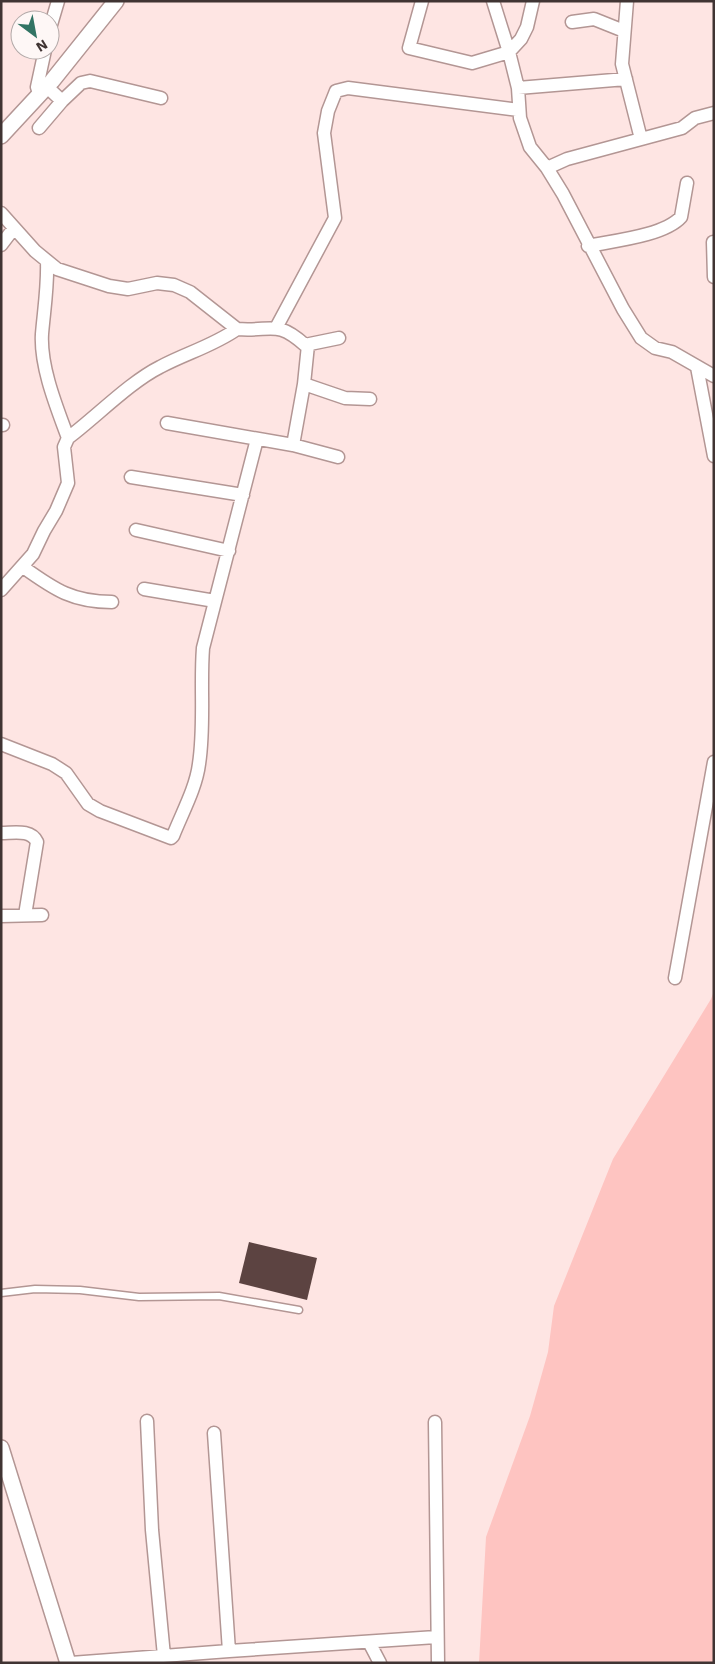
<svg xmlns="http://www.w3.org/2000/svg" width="715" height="1664" viewBox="0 0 715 1664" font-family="'Work Sans',sans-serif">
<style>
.green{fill:#fec4c1}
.building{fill:#5c4341}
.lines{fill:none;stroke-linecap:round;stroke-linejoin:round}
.service-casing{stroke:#b39694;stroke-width:9}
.minor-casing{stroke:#b39694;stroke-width:15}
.tertiary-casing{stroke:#b39694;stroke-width:18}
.service{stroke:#fff;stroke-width:6}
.minor{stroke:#fff;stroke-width:12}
.tertiary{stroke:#fff;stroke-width:15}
</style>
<rect width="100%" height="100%" fill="#fee5e3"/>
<path class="green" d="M714 991V1663H479L486 1537 530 1416 548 1352 554 1306 613 1159 711 999Z"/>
<path class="building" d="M249 1242 317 1258 307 1300 239 1283Z"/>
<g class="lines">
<g class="service-casing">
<path id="service" d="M1 1293 35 1289 80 1290 139 1297 219 1296 299 1310"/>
</g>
<g class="minor-casing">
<path id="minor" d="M422 1 409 48 472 63 509 52 521 39 527 27 533 1
M493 1 509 52 518 88 520 118 530 147 547 168 563 194 623 309 641 338 655 348 672 352 714 376
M627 1 622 64 641 139
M572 22 594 19 624 31
M50 28 58 1
M46 86 62 101 81 83 90 81 161 98
M518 88 626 79
M39 93 37 87 45 50
M39 128 62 101
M547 168 567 159 682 128 695 118 714 113
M1 213 35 251 57 269 109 286 128 289 157 283 174 285 190 292 237 329C272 332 276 319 305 345L339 338
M713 242 714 277
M1 245 14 228
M588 246C612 241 664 236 681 217L687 183
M47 261C48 286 44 310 42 334 40 367 57 408 68 438
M276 328 335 218 324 133 328 111 336 91 348 88 519 110
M308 345 304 384 345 398 370 399
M697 367 714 456
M304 384 293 445 338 457
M167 423 293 445
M1 425H3
M131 477 243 495
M136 530 229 551
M23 567C55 590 73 602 112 602
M144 589 215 601
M1 590 33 554 44 531 56 511 68 483 64 447 68 438C96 417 130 382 160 367 186 353 213 346 237 329
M1 744 52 764 66 773 88 804 100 811 171 838 173 836C182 813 196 788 199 764 205 725 200 686 203 648L257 439
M1 833C14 833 31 829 37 842L25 915
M1 916 42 915
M675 978 714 762
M147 1421 152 1530 164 1656
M435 1422 438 1663
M369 1642 380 1663
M229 1651 436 1637
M71 1663 229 1651 214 1433"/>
</g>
<g class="tertiary-casing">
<path id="tertiary" d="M1 136 52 81 116 1
M1 1448 68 1663"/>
</g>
<use href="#service" class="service"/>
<use href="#minor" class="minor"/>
<use href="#tertiary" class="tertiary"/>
</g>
<rect width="715" height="1664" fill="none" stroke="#403433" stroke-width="5"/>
<g transform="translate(35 35) rotate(148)"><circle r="24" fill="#fef7f6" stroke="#b2a9a8"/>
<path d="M0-4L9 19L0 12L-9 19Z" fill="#327464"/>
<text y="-8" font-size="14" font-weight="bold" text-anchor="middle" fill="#403433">N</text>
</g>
</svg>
